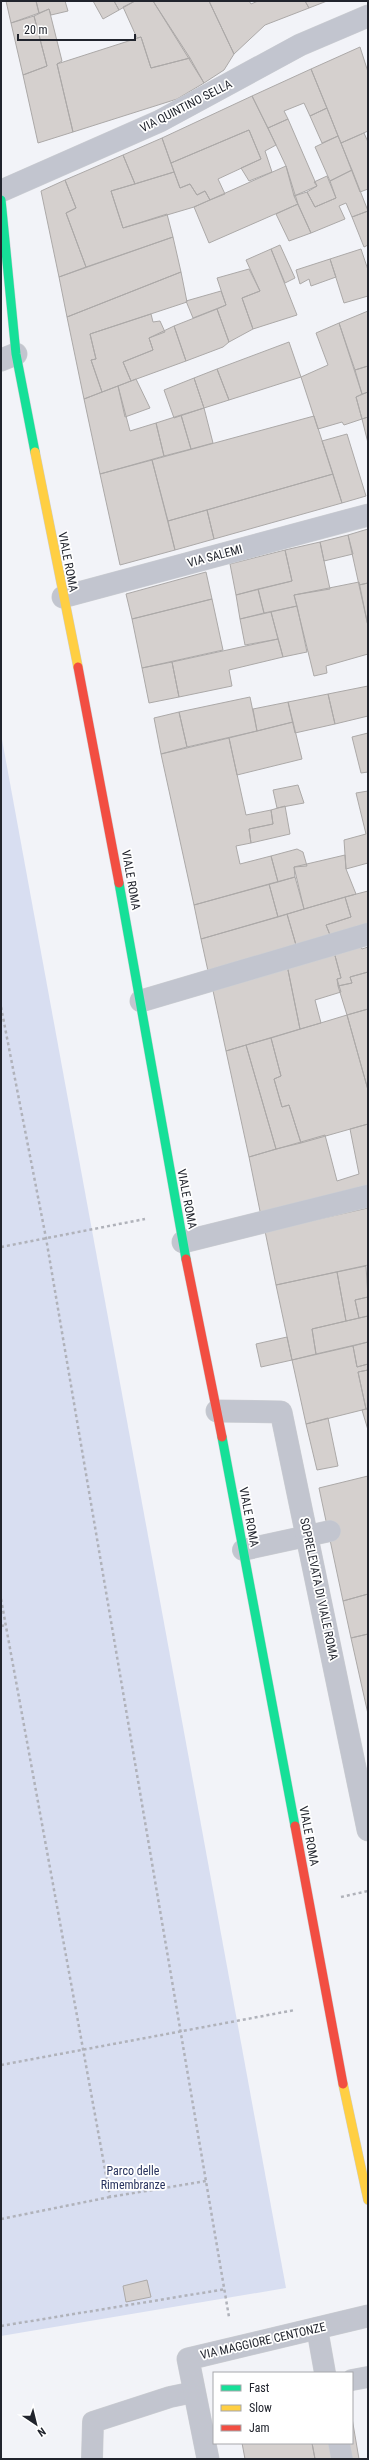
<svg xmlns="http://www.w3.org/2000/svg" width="369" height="2460" viewBox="0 0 369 2460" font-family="'Roboto Condensed',sans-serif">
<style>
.green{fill:#d8def1}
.building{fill:#d5d0ce;stroke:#aca9a8}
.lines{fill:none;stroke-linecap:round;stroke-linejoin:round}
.lane-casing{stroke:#cdcfd3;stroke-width:22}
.street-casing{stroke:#cdcfd3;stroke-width:23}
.fast-casing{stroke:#cdcfd3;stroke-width:10}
.slow-casing{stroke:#cdcfd3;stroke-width:10}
.jam-casing{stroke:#cdcfd3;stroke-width:10}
.path{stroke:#b0b2ba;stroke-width:2.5;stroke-dasharray:3 3;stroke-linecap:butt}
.lane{stroke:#c2c5cf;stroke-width:21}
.street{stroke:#c2c5cf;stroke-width:22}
.fast{stroke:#16e098;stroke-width:9}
.slow{stroke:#ffcf43;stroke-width:9}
.jam{stroke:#f24e42;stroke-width:9}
.labels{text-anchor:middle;stroke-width:3.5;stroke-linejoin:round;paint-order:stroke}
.street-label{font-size:12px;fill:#21242d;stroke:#fff}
.park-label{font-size:12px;fill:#27325d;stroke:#fff}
</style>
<rect width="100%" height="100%" fill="#f2f3f8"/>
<path class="green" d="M1 734 286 2288 1 2336Z"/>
<path class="building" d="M6 1H36L39 13 11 23Z
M36 1H65L68 11 51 15 49 9 39 13Z
M93 1H114L119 10 103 19Z
M114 1H135L119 10Z
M135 1H153L190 58 151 68 141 37 137 38 123 7Z
M153 1H209L234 54 224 70 204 83Z
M209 1H249L251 4 258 1H305L309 8 265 25 234 54Z
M305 1H327L309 8Z
M49 9 62 61 57 64 73 132 38 143 23 75 47 66 34 16Z
M34 16 47 66 23 75 11 23Z
M141 37 151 68 190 58 204 83 177 99 73 132 57 64Z
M360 47 368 72V131L341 143 311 69Z
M311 69 327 108 310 116 304 103 284 111 288 119 268 128 252 96Z
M252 96 276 145 265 151 272 172 249 181 241 168 261 159 249 130 171 163 162 138Z
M327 108 338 136 322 143 310 116Z
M288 119 317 186 294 196 286 166 268 128Z
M249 130 261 159 218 179 225 194 210 200 205 191 197 195 190 184 180 188 171 163Z
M364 133 368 142V189L360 192 341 143Z
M338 136 352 170 330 181 315 147Z
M162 138 174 172 135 184 123 155Z
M123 155 135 184 111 191 123 228 167 214 173 237 86 267 66 213 76 208 65 180Z
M286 166 298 204 209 243 194 207Z
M352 170 368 211 352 217 346 203 339 206 345 219 311 233 294 196 307 192 315 207 336 198 330 181Z
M174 172 180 188 190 184 197 195 205 191 210 200 194 207 123 228 111 191Z
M327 176 336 198 315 207 307 192 317 186 314 182Z
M65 180 76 208 66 213 86 267 59 277 41 191Z
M298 204 311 233 289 241 276 214Z
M368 211V245L364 247 352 217Z
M173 237 181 272 67 317 59 277Z
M280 245 295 278 285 283 271 249Z
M271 249 297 315 253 329 242 298 260 291 246 260Z
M361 249 368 270V296L344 303 330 259Z
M330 259 336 277 311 286 309 279 300 284 296 270Z
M249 269 260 291 242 298 253 329 229 342 217 309 226 305 217 278Z
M181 272 187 302 90 334 96 359 91 360 102 392 84 399 67 317Z
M221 291 226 305 193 318 186 301Z
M217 309 229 342 223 347 186 361 174 326Z
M368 311V366L355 370 339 323Z
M151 314 153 322 160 321 165 332 149 338 153 350 123 362 131 381 102 392 91 360 96 359 90 334Z
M339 323 362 394 356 397 362 419 344 425 342 422 318 429 301 377 328 365 316 333Z
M174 326 186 361 131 381 123 362 153 350 149 338Z
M289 342 301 377 229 400 217 369Z
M368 366V392L362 394 355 370Z
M217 369 229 400 204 408 194 378Z
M194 378 204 408 174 418 164 390Z
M136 379 150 408 125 417 118 386Z
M118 386 130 431 156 423 164 456 100 474 84 399Z
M368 392V417L362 419 356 397Z
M204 408 213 443 191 449 181 415Z
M181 415 191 449 164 456 156 423Z
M314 416 333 474 168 521 152 460Z
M368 417V443L362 419Z
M347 434 366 496 342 503 322 441Z
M152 460 175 550 120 565 100 474Z
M333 474 342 503 214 539 207 510Z
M207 510 214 539 175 550 168 521Z
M368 529V583L359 585 348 535Z
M348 535 353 554 324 561 320 542Z
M320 542 330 589 294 595 297 606 264 613 258 589 292 581 285 550Z
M285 550 292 581 236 595 230 564Z
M206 572 212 599 132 619 126 594Z
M359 582 368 626V654L326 666 327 673 314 676 294 595Z
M368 583V626L359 585Z
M258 589 264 613 240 619 236 595Z
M212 599 223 650 142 668 132 619Z
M297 606 307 652 283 657 271 612Z
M271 612 278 639 245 645 240 619Z
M278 639 283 657 229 670 232 686 179 697 172 662Z
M172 662 179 697 149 703 142 668Z
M368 686V716L335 724 328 694Z
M328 694 335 724 295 733 288 702Z
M250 697 257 731 187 747 179 712Z
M288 702 293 722 257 731 253 709Z
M179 712 187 747 161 754 154 718Z
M293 722 302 759 237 775 229 738Z
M368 733V772L361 773 352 737Z
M229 738 246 815 271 810 273 824 249 829 251 843 236 846 240 864 271 856 278 882 194 905 161 754Z
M298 785 304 803 277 808 273 790Z
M368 791V863L346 869 344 840 366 834 356 793Z
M285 806 290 834 251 843 249 829 273 824 271 810Z
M297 849 303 852 307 866 294 867 295 877 278 882 271 856Z
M345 855 346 869 356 894 304 909 294 867Z
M295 877 304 909 278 917 269 884Z
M269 884 278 917 201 939 194 905Z
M368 891V924L330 935 326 925 351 917 345 897Z
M345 897 351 917 326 925 330 935 296 945 287 914Z
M287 914 296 945 208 971 201 939Z
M359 944 362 949 368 947V972L350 977 352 983 338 986 337 979 341 978 334 952Z
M334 952 341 978 337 979 341 992 315 1000 321 1023 300 1029 287 965Z
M287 965 300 1029 226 1051 212 986Z
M368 972V1009L347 1015 338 986 352 983 350 977Z
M368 1009V1090L347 1015Z
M347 1015 368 1090V1124L301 1143 289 1105 282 1107 274 1079 281 1076 271 1038Z
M271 1038 281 1076 274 1079 282 1107 289 1105 301 1143 276 1149 246 1045Z
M246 1045 276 1149 249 1157 226 1051Z
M368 1124V1187L261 1216 249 1157 325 1135 337 1181 359 1174 350 1129Z
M368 1208V1265L276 1285 265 1231Z
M366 1266 368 1297 355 1300 359 1318 346 1321 337 1272Z
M337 1272 346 1321 312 1329 316 1354 292 1360 276 1285Z
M368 1297V1316L359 1318 355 1300Z
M368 1316V1342L316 1354 312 1329Z
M287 1337 292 1360 261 1367 256 1344Z
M368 1342V1364L357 1367 353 1346Z
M353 1346 357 1367 368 1364V1370L358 1372 366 1409 306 1424 292 1360Z
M368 1370V1409H366L358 1372Z
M366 1409H368V1430L362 1410Z
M328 1418 338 1466 317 1470 306 1424Z
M368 1476V1594L343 1601 319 1488Z
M368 1594V1634L351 1638 343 1601Z
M368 1634V1714L351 1638Z
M147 2280 151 2297 126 2302 123 2286Z
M352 2418 359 2459H315L312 2443H352Z
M242 2443H312L315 2459H245Z"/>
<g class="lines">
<g class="lane-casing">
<path id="lane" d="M243 1550 330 1531
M317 2328 325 2373
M352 2380 368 2377
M339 2443 342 2459
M92 2459 93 2422 170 2397 194 2392"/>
</g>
<g class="street-casing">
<path id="street" d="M1 191 160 121 300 45 368 16
M1 360 16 354
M63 597 368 515
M141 1001 368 934
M183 1242 368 1196
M217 1411 281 1412 368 1830
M208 2459 188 2359 368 2316"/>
</g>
<g class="fast-casing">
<path id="fast" d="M1 200 16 354 35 452
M119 883 186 1259
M222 1437 295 1826"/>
</g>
<g class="slow-casing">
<path id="slow" d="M35 452 78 667
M343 2084 368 2200"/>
</g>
<g class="jam-casing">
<path id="jam" d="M78 667 119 883
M186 1259 222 1437
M295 1826 343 2084"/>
</g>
<path class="path" d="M1 1007 46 1238 229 2317
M1 1247 145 1219
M1 1599 110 2197 206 2181
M1 1626 6 1625
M341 1897 368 1891
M1 2065 295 2010
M1 2219 110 2197
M1 2326 226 2289"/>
<use href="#lane" class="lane"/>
<use href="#street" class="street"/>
<use href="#fast" class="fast"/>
<use href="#slow" class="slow"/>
<use href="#jam" class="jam"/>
</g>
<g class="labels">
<g class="street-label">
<text transform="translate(186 106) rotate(-27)" y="4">VIA QUINTINO SELLA</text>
<text transform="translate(215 556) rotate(-15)" y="4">VIA SALEMI</text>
<text transform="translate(68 562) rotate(79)" y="4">VIALE ROMA</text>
<text transform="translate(131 880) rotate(80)" y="4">VIALE ROMA</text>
<text transform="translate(187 1199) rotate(79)" y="4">VIALE ROMA</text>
<text transform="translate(249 1517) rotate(79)" y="4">VIALE ROMA</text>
<text transform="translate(319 1589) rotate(78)" y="4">SOPRELEVATA DI VIALE ROMA</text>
<text transform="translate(309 1836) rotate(79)" y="4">VIALE ROMA</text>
<text transform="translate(263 2341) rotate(-13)" y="4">VIA MAGGIORE CENTONZE</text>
</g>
<g class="park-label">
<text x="133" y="2175">Parco delle<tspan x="133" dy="14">Rimembranze</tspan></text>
</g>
</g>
<rect width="369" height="2460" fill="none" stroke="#21242d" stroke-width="4"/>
<rect x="213" y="2372" width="140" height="72" fill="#ffffff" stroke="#a6a7ab"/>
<rect x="221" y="2385" width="20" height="6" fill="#16e098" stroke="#a6a7ab"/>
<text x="249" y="2392" font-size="12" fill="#21242d">Fast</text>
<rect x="221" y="2405" width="20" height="6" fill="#ffcf43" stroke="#a6a7ab"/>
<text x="249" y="2412" font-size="12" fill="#21242d">Slow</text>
<rect x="221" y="2425" width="20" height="6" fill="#f24e42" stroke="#a6a7ab"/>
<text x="249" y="2432" font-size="12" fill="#21242d">Jam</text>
<g transform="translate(36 2424) rotate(145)" stroke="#ffffff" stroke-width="3" paint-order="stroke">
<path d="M0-3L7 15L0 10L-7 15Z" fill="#21242d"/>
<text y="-6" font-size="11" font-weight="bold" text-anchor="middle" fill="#21242d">N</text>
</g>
<path d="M18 34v6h117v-6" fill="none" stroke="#21242d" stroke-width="2"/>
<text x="24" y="34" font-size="12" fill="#21242d" stroke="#ffffff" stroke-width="3" paint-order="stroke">20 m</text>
</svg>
